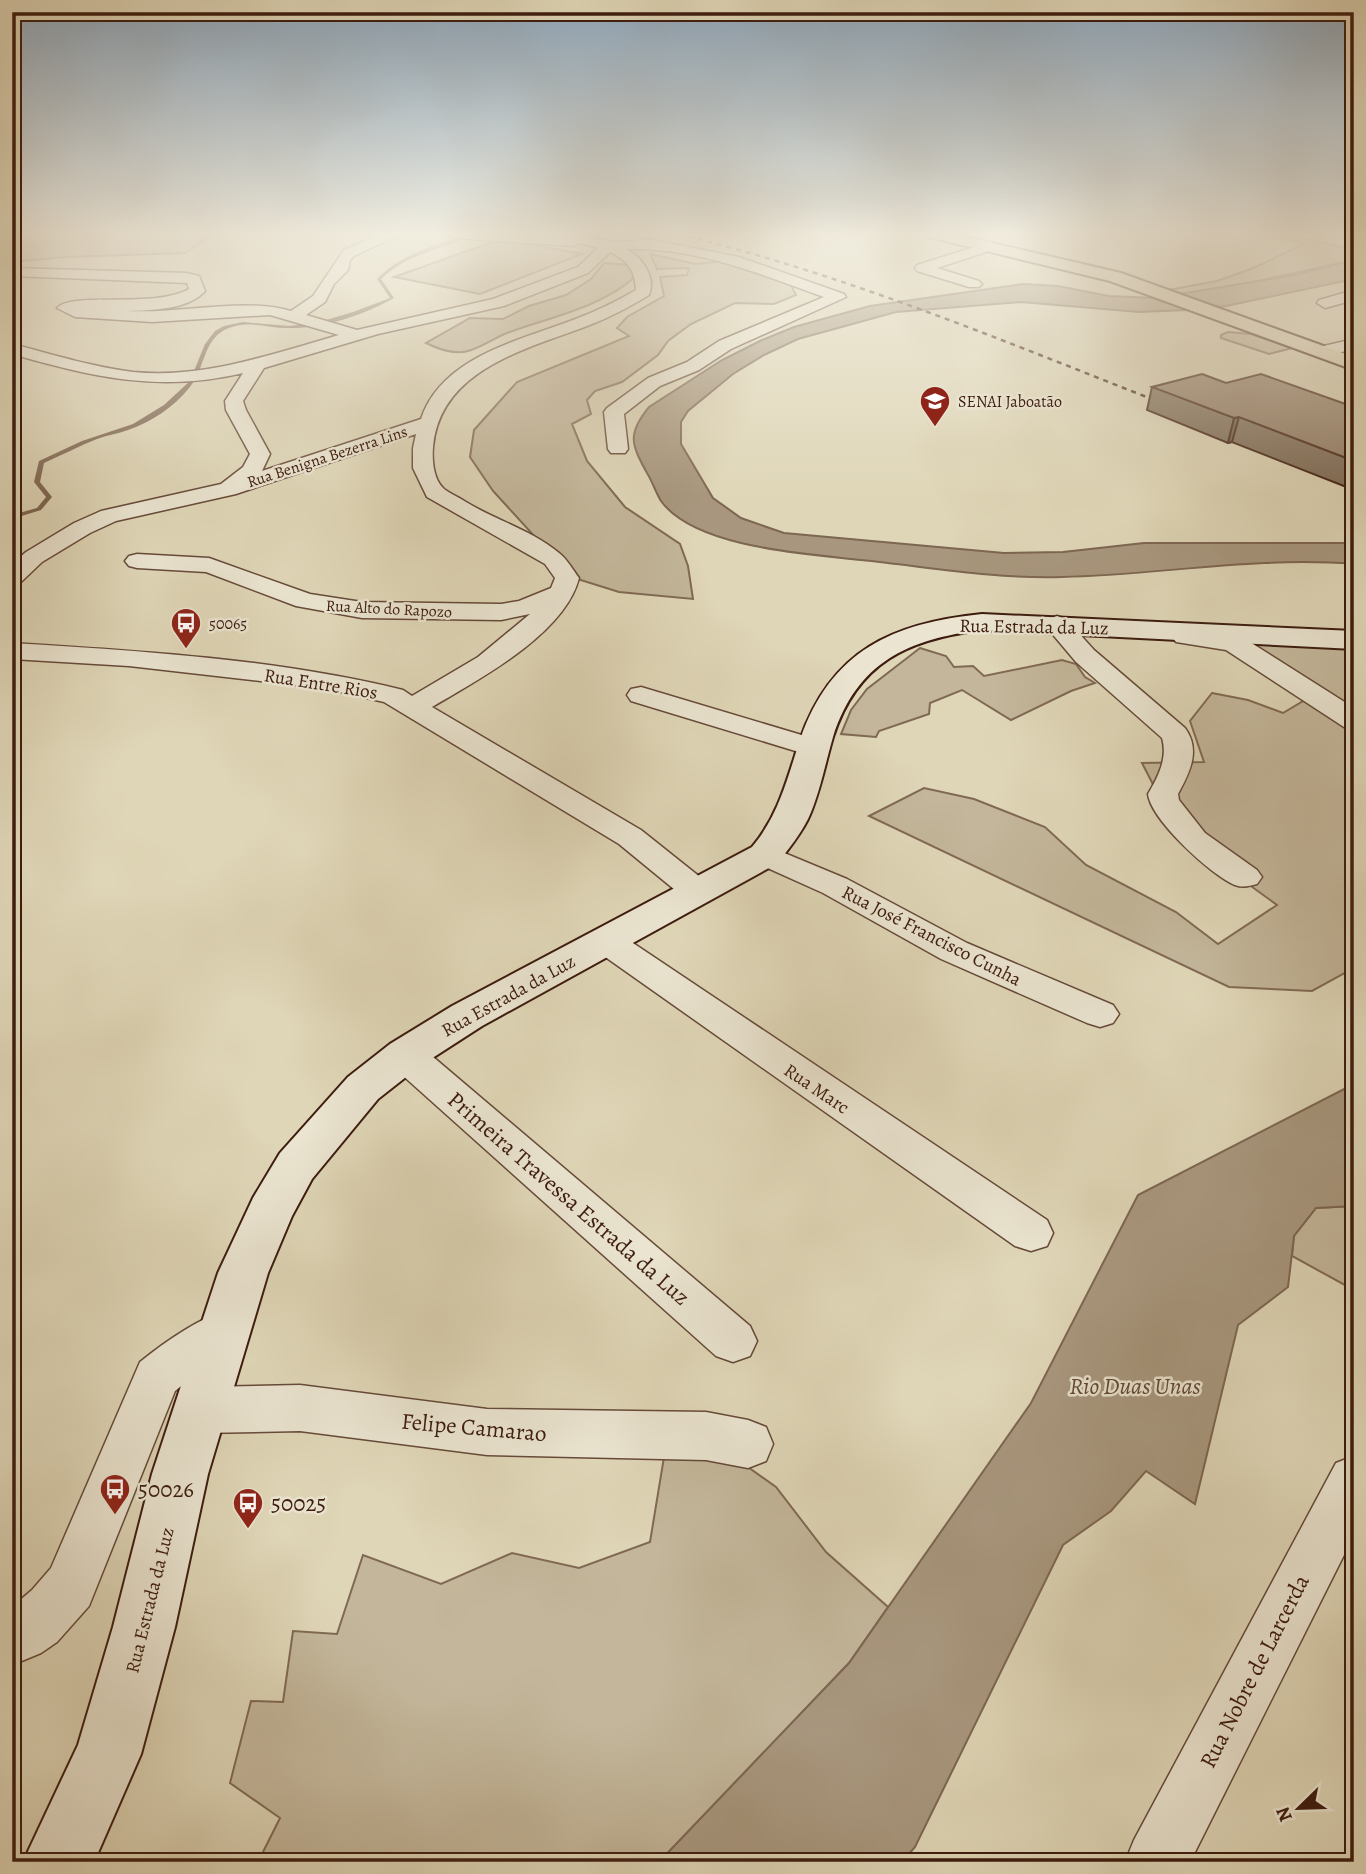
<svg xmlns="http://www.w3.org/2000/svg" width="1366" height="1874" viewBox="0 0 1366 1874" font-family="Alegreya,serif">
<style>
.green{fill:#c3b69a;stroke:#806954;stroke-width:2}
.water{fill:#a8977e;stroke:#7d6652;stroke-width:2}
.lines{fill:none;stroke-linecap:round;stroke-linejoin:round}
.stream{fill:#7d6652;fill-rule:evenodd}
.street-casing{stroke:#664a39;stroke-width:3}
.secondary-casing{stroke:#3d1c0f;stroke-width:4}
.primary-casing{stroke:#3d1c0f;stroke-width:4}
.street{fill:#eae4d0;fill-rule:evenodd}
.secondary{fill:#eae4d0;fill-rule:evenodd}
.primary{fill:#dfd6b7;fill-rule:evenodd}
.rail{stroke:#3d1c0f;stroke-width:2.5;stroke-dasharray:5 5;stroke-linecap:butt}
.wall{fill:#7d6c58;stroke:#3d1c0f;stroke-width:2}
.shaded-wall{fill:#665847;stroke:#3d1c0f;stroke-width:2}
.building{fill:#917d66;stroke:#3d1c0f;stroke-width:2}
.labels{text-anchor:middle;stroke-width:5;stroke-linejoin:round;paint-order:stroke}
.far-poi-label{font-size:16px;fill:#3d1c0f;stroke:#eae4d0;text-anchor:start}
.far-street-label{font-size:16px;fill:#3d1c0f;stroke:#eae4d0}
.street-label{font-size:19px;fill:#3d1c0f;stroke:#eae4d0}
.near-street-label{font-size:23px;fill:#3d1c0f;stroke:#eae4d0}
.near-poi-label{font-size:23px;fill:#3d1c0f;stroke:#eae4d0;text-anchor:start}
.near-water-label{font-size:24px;font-style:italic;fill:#624736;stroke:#eae4d0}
</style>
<rect width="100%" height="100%" fill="#dfd6b7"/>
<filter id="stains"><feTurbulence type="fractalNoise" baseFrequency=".00286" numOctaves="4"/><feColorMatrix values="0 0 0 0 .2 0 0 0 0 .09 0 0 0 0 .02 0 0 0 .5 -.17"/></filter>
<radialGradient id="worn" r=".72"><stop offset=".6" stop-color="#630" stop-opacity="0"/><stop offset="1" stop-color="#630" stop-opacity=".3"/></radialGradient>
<path class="green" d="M12 234H190L210 237 185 253 66 257 12 262Z
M1255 234H1288L1354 250V260L1235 286 1180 294 1168 290 1217 281 1251 269 1304 244Z
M501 239 582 254 480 294 394 277Z
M650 254 696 264 724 261 789 281 796 295 774 304 735 303 691 324 668 341 658 355 622 382 595 391 587 400 591 414 572 424 587 461 625 507 680 544 688 566 693 599 619 592 558 573 537 539 493 491 470 457 474 430 517 382 629 336 617 328 627 317 664 296 660 277 687 275 689 268 657 269Z
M604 263 632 265 634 278C597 309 550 317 507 333 494 338 481 348 468 351 454 355 438 349 426 343L470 318 503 319 529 306 566 295 591 279Z
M1228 332 1251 334 1292 348 1269 354 1221 338V335Z
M1238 639 1354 644V717Z
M920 648 946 656 954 667 973 666 984 676 1062 660 1076 664 1085 677 1095 683 1071 691 1011 720 962 690 930 703 929 714 879 731 876 737 841 734 851 710 867 689Z
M1212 693 1248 700 1283 713 1305 700 1354 727V968L1312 991 1229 987 869 816 924 788 974 799 1045 827 1086 865 1176 912 1218 944 1277 905 1178 833 1142 763 1204 762 1190 721Z
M1354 1206V1290L1292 1256 1294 1236 1316 1208Z
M666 1445 724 1450 776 1487 826 1552 888 1607 849 1663 659 1862H258L280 1818 230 1783 251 1701 283 1702 293 1631 337 1634 363 1555 441 1584 512 1553 579 1568 650 1542Z"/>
<path class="water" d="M1354 260V279L1226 306 1187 310 1139 312 1021 302 896 312 798 339 764 355 733 374 688 411 681 422V444L713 498 741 518 784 533 1004 553 1063 552 1144 543H1354V564C1256 556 1159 575 1062 577 993 579 929 567 861 560 808 554 695 548 661 501 656 493 652 481 647 473 631 444 627 434 649 407L722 360 762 340 794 327 870 306 1023 284 1058 286 1109 296 1156 298 1295 275Z
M1354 1084V1206L1316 1208 1294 1236 1288 1287 1238 1325 1195 1504 1146 1471 1111 1511 1063 1545 915 1847 902 1862H659L849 1663 1031 1403 1138 1195Z"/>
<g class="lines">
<path class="stream" d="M470 235 473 236C441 249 407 254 381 279L394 298C365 315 321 329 287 328 268 328 247 320 229 328 202 338 206 369 189 388 174 407 151 422 128 430 118 434 107 435 97 439 79 446 62 455 44 463L40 482 52 497 41 510 12 519V515L37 508 46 497 34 482 39 461 82 441 133 424 164 405 190 381 205 344 215 331 224 326 243 322 289 326 316 323 353 312 390 298 377 279C401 254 437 244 470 235Z"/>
<g class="street-casing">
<path id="street" d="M382 234H401L354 256 350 260 348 270 334 284 325 302 306 315 357 330 493 299 578 267 598 248 579 243 573 246 454 238 447 234H574L610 242 653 240 739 257 844 294 846 297 731 349 699 370 660 386 624 414 628 449 625 453H611L608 449 604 412 607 408 648 378 687 362 719 341 824 297C760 274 696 247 626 249 643 258 656 277 649 295 629 307 609 318 587 326 527 349 440 369 433 447 432 459 433 478 443 488 448 493 459 497 466 502 495 520 532 530 559 553 567 559 573 570 579 578 565 634 478 680 432 707L641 830 710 885 715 892 710 899 698 903 686 899 619 844 384 702 323 688 129 666 12 659V643C143 651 276 659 403 690L412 696 478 657 530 614 501 620 362 618 296 606 206 572 137 568 129 566 125 561 129 556 137 554 209 558 310 594 362 602 501 604 519 601 551 588 555 578 545 564 427 497 413 468V448L416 434 236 494 116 521 90 533 42 562 21 582 12 584V564L26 552 74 523 101 511 221 484 243 467 250 454 226 410 225 401 243 373C159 393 93 377 12 354V344C52 354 92 367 133 372 204 379 272 354 339 335L270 315 152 322 75 317 57 308C73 291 154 309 189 289L187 283 12 276V268L187 273 199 276 205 291C188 310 152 310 128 311 179 314 244 297 291 311L313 296 344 250ZM610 252C628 261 635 270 636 290 617 301 599 310 578 318 523 340 442 355 421 419L262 471 270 454 246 410 243 401 264 368 378 334 504 306 588 273Z
M990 242 997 246 995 249 937 268 979 281 982 284 979 287H969L917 271 915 268 917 265Z
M1354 290V300L1325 308 1317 303 1319 300Z
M1354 339V349L1321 357 1312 352 1315 348Z
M1057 616 1066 619 1094 650 1185 728C1201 750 1190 772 1178 794L1179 800 1205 833 1257 870 1262 877 1257 884C1249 886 1243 888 1235 885 1211 875 1151 820 1148 794 1158 777 1168 758 1162 738L1076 662 1044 624 1048 619Z
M1185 629 1242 637 1354 708V729L1344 727 1226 650 1176 642 1172 637 1176 632Z
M641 687 825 742 830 748 825 754 815 757 631 701 627 695 631 689Z
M765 845 847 879 967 943 1113 1005 1119 1014 1113 1023 1100 1027 1087 1023 941 959 823 893 754 862 749 855 754 848Z
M606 929 618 933 1047 1220 1053 1233 1047 1246 1031 1251 1015 1246 594 949 588 941 594 933Z
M405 1041 419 1045 750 1326 757 1341 750 1356 733 1362 716 1356 391 1065 386 1055 391 1045Z
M227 1309 244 1315 250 1330 244 1345 195 1375 175 1391 89 1606 57 1642 41 1653 12 1665V1607L32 1590 51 1568 140 1362C166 1341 195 1321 227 1309Z
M300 1385 487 1409 706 1412 748 1420 766 1427 773 1444 766 1461 748 1468 706 1460 487 1455 300 1431 201 1433 184 1426 176 1410 184 1394 201 1387Z
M1354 1456V1535L1190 1862H1125L1134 1840 1336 1463Z"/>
</g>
<g class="secondary-casing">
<path id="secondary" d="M982 614 1354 631V649L982 630C908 639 857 662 833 737 825 764 820 793 808 819 800 835 789 848 778 863L482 1026 420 1066 378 1099 312 1179 292 1216 268 1273 208 1474 175 1627 141 1754 94 1862H23L78 1745 113 1627 152 1474 218 1273 253 1198 280 1153 348 1077 390 1044 452 1006 752 847C779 815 787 779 800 740 831 650 893 623 982 614Z"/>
</g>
<g class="primary-casing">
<path id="primary" d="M927 234H954L1121 273 1354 357V370L1110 281 929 237Z"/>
</g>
<use href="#street" class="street"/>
<use href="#secondary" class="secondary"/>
<use href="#primary" class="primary"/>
<path class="rail" d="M678 234C847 275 1006 342 1167 405"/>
</g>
<path class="wall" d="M1354 340V356L1350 353Z
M1226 383 1354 407V490L1232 442 1228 443 1147 410 1152 387Z"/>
<path class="shaded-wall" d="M1239 417 1232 442 1228 443 1234 418Z"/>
<path class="building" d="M1202 374 1226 383 1261 374 1354 407V461L1239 417 1234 418 1152 387Z"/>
<linearGradient id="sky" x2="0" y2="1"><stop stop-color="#8ea8be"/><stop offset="0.47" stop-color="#f1eddf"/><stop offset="1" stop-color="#f1eddf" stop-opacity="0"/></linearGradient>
<rect width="1366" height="497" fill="url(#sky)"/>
<defs>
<g id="university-pin" transform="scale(1.575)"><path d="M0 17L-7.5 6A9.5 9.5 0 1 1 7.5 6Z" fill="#8f2418" stroke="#eae4d0"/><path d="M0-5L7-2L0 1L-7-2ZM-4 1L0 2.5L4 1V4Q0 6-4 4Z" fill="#fff"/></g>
<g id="bus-pin" transform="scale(1.575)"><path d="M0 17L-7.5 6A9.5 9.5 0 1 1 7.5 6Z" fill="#8f2418" stroke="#eae4d0"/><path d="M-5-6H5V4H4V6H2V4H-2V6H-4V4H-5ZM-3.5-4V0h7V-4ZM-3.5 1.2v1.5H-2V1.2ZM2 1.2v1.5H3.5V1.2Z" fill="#fff"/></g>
</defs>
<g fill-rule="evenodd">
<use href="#university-pin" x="935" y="401"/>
<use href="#bus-pin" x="186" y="623"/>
<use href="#bus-pin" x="115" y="1489"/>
<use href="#bus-pin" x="248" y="1503"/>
</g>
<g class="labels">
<g class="far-poi-label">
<text x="958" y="407">SENAI Jaboatão</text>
<text x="209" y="629">50065</text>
</g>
<g class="far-street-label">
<text transform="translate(327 456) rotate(-18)" y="6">Rua Benigna Bezerra Lins</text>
<text transform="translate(389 608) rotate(3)" y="6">Rua Alto do Rapozo</text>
</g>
<g class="street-label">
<text transform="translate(1034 626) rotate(1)" y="7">Rua Estrada da Luz</text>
<text transform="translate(321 683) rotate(9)" y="7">Rua Entre Rios</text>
<text transform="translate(932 935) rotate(27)" y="7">Rua José Francisco Cunha</text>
<text transform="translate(508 995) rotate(-29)" y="7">Rua Estrada da Luz</text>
<text transform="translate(817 1088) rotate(34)" y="7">Rua Marc</text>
<text transform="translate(149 1600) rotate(-76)" y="7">Rua Estrada da Luz</text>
</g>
<g class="near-street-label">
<text transform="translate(569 1198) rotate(41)" y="8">Primeira Travessa Estrada da Luz</text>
<text transform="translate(474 1427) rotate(5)" y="8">Felipe Camarao</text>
<text transform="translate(1254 1671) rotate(-63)" y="8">Rua Nobre de Larcerda</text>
</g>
<g class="near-poi-label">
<text x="138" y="1497">50026</text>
<text x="271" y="1511">50025</text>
</g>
<g class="near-water-label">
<text x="1135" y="1394">Rio Duas Unas</text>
</g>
</g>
<rect width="1366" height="1874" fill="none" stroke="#dfd6b7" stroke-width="42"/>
<rect x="14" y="14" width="1338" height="1846" fill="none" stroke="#3d1c0f" stroke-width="3.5"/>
<rect x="21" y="21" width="1324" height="1832" fill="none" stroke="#3d1c0f" stroke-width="2"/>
<g transform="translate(1299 1808) rotate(247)" stroke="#eae4d0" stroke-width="5" paint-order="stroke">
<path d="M0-5L12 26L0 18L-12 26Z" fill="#3d1c0f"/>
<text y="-10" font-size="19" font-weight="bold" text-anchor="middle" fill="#3d1c0f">N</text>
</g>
<rect width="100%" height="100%" filter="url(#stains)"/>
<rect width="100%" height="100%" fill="url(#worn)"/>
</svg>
